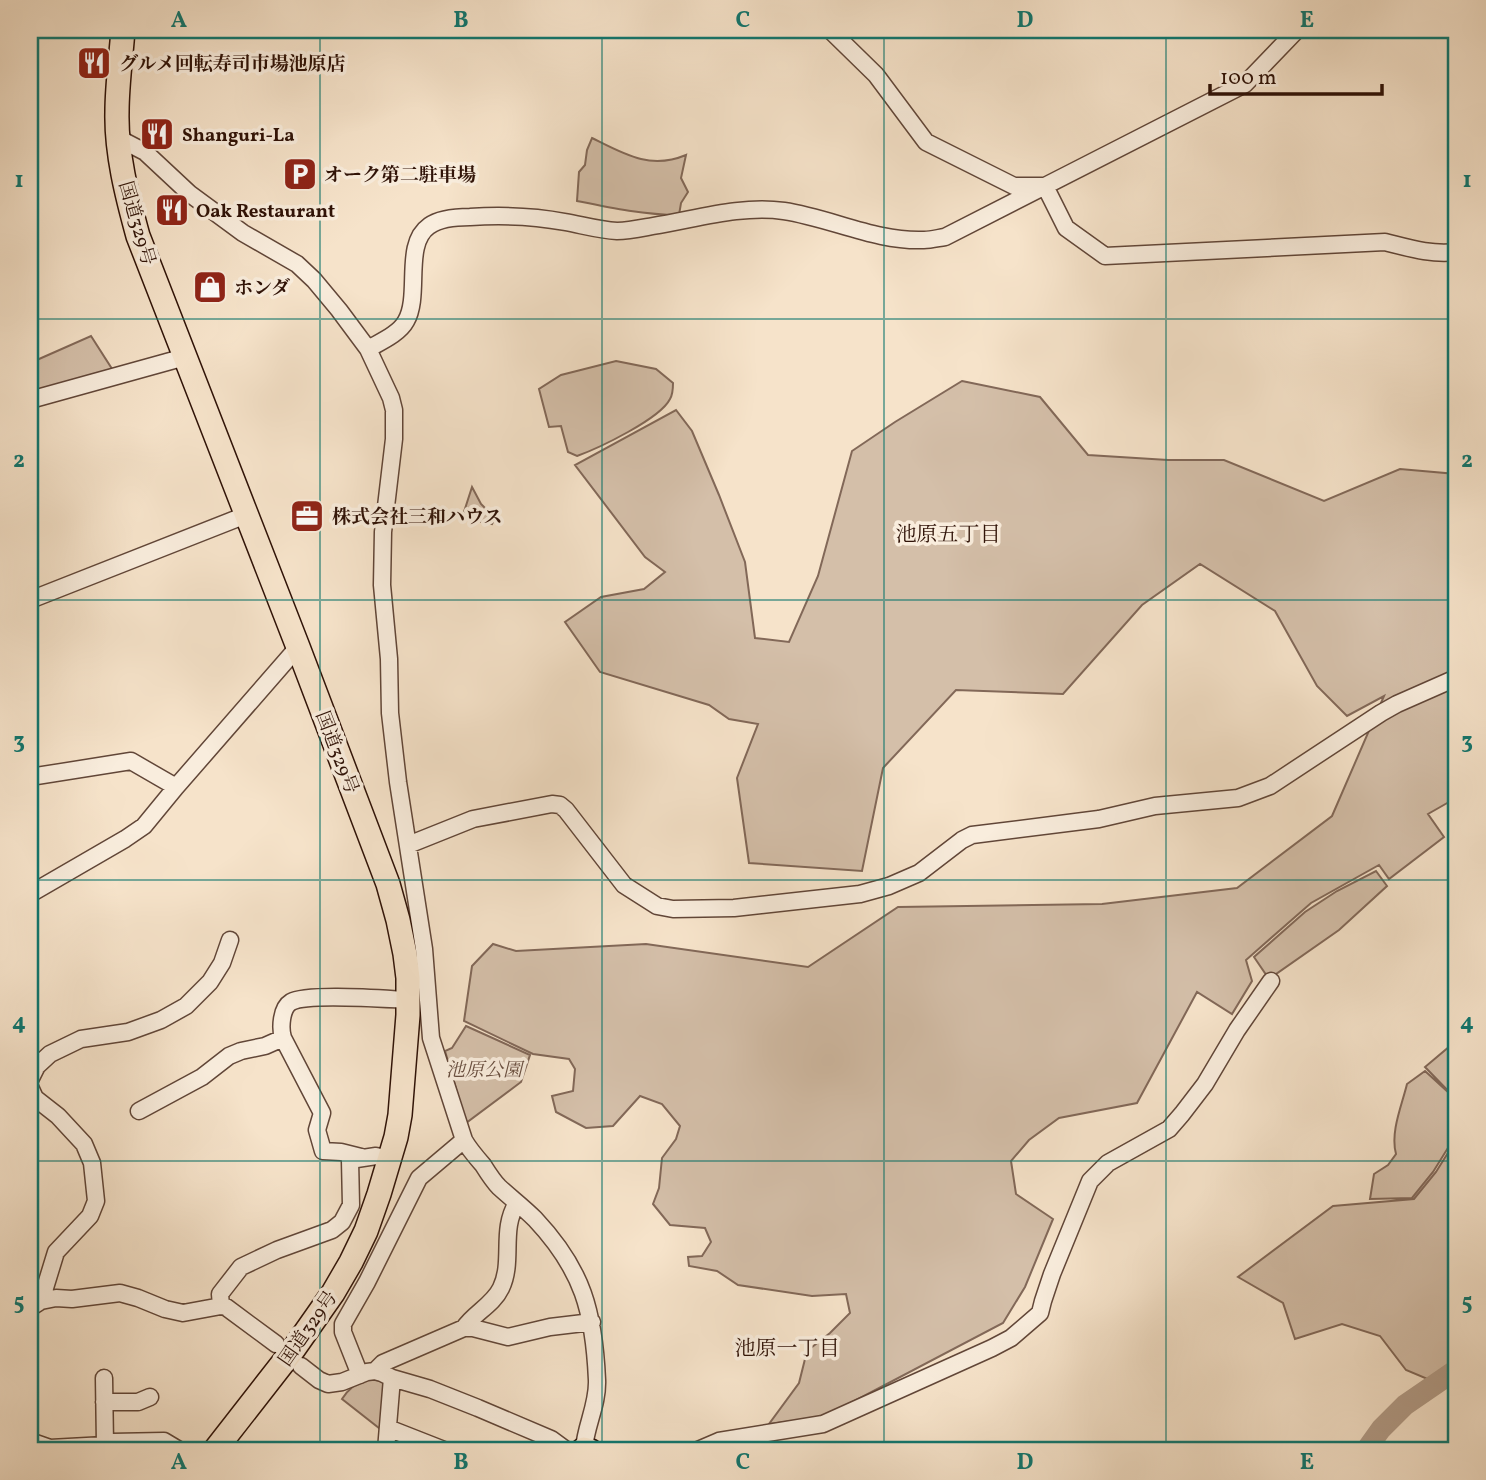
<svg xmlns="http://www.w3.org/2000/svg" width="1486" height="1480" viewBox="0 0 1486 1480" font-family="Vollkorn,'Noto Serif JP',serif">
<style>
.green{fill:#d4bfa9;stroke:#826858;stroke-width:2}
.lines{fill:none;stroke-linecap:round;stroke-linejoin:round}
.river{stroke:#b29c88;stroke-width:21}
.minor-casing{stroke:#614638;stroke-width:19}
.major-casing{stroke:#2f1207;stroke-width:24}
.highway-casing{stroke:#2f1207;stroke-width:26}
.minor{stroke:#f9eddd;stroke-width:16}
.major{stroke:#f6e3ca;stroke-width:21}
.highway{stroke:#f6e3ca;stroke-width:23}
.grid{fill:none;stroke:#0f766e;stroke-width:2;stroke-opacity:0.55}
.labels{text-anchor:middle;stroke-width:7;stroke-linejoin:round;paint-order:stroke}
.poi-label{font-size:19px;font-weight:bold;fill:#2f1207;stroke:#f9eddd;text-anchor:start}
.street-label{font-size:19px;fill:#2f1207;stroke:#f9eddd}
.park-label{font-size:19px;font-style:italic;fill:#694f40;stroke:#f9eddd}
.neighbourhood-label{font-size:21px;fill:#2f1207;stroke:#f9eddd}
.neatline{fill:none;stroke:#0f766e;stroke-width:2.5}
.grid-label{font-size:23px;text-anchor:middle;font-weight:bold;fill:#0f766e}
</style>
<rect width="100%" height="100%" fill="#f6e3ca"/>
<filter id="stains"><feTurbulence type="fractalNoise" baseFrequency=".00286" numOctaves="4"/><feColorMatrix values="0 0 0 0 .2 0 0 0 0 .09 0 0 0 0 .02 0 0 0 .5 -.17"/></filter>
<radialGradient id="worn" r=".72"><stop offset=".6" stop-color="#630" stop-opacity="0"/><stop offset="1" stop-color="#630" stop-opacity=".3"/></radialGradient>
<path class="green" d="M592 138C624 154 650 170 686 155L681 178 688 192 681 203 679 215C644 215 611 208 577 201L579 172 585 165 587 150Z
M91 336 114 372 30 395V363Z
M616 361 656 369 673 383C673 388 673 394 670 399 660 419 599 448 577 456L568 452 561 426 549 427 539 389 561 375Z
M962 381 1040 397 1088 455 1168 460H1224L1324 501 1400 469 1456 474V813L1449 802 1428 814 1444 837 1389 879 1379 865 1311 903 1246 960 1252 981 1232 1014 1197 992 1137 1103 1059 1118 1029 1140 1011 1161 1016 1194 1053 1219 1025 1287 1003 1323 824 1417 769 1424 799 1383 807 1351 830 1333 850 1313 846 1294 812 1296 738 1285 717 1271 689 1266 688 1257 702 1256 711 1242 705 1228 670 1225 653 1204 659 1188 662 1158 676 1139 680 1126 662 1104 640 1096 613 1126 586 1128 556 1112 552 1096 573 1091 575 1069 569 1059 533 1054 464 1021 472 966 493 944 516 951 646 944 808 967 898 907 1102 904 1237 888 1332 816 1384 696 1347 716 1317 686 1275 611 1200 564 1142 605 1063 694 956 690 883 768 862 871 749 863 737 778 758 724 729 719 709 705 600 672 565 622 601 597 644 589 665 572 645 557 575 465 676 410 692 431 719 495 745 562 755 638 789 642 818 576 852 451 895 422Z
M472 487 481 504 495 518 492 524 462 518Z
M1376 871 1387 886 1339 930 1269 979 1254 957 1305 912 1337 891Z
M466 1026 530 1055 521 1082 466 1123 445 1051 452 1048Z
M1456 1041V1099L1425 1067Z
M1425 1071 1449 1093 1456 1102V1135L1433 1172 1412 1198 1370 1199 1374 1174 1388 1165 1396 1154C1390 1132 1402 1105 1407 1084Z
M1456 1140V1391L1406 1370 1380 1336 1342 1324 1295 1339 1283 1303 1238 1277 1333 1206 1414 1199 1436 1172Z
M366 1378 386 1380 384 1432 342 1399C348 1389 356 1384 366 1378Z"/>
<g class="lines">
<path class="river" d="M1366 1450 1381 1429 1405 1405 1456 1370"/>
<g class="minor-casing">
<path id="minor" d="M830 30 876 75 926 142 1014 186H1042
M118 138 145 152 190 194 243 233 297 264 314 280 339 310 368 349 391 398 394 410V439L383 532 382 585 389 659 390 713 398 782 424 949 431 1038 464 1140C469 1149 476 1157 483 1165 488 1173 493 1181 499 1187 511 1198 524 1208 535 1219 583 1270 594 1312 597 1380 598 1404 586 1425 584 1448
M1045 186 1066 228 1105 256 1385 242C1409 248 1431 255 1456 252
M368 349C380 342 399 334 406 321 421 295 403 244 429 226 440 218 456 217 470 217 501 215 533 216 565 222 582 225 599 230 617 231 629 231 642 228 653 226 697 219 740 205 784 211 831 218 876 242 924 240 931 240 938 238 945 237L1245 84 1297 30
M30 400 185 357
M30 600 246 515
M30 777 131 761 176 787
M408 845 473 819 552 804 560 805 566 810 624 885 657 906 673 909 734 908 860 894 889 886 919 873 962 840 972 835 1099 819 1155 806 1238 798 1270 786 1381 713 1397 704 1456 678
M30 894 125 839 144 826 176 787 298 647
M30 1080 37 1066 50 1054 81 1039 128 1032 161 1020 186 1006 210 982 222 963 230 940
M30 1087 35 1098 58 1116 84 1144 92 1163 96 1201 90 1216 56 1252 41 1301
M139 1111 202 1077 229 1056 241 1051 265 1046 283 1038
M361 1157 341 1152 323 1151 317 1130 322 1113 283 1038C280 1028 281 1008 291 1002 307 993 386 999 408 1000
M221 1306 220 1294 241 1267 277 1250 332 1230 342 1222 351 1205 350 1160 376 1156 390 1159
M30 1308 41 1301 56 1298 72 1299 120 1293 138 1298 165 1309 183 1313 221 1306 226 1307 276 1344
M464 1328H473L508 1337 550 1327 592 1322
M301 1366 319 1380 328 1384 342 1382 367 1372 375 1371 382 1373 392 1378 430 1389 478 1408 551 1439 566 1450
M375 1371 383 1363 464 1328C474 1313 493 1305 501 1288 514 1261 500 1230 517 1203
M360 1375 343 1332V1324L367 1282 419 1178 464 1140
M104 1378 105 1445
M104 1402H138L150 1397
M388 1428 444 1450
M30 1441 50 1448 105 1445 112 1442 164 1441 179 1450
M386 1450 392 1378
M698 1450 719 1441 823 1424 992 1348 1011 1338 1040 1313 1043 1301 1052 1274 1090 1181 1108 1163 1169 1129 1182 1114 1205 1084 1237 1030 1271 981"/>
</g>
<g class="major-casing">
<path id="major" d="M581 1450 584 1448 591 1450"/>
</g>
<g class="highway-casing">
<path id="highway" d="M123 30C121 57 117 85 117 112 116 153 127 196 138 236L298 647 388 884 398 920 405 954 408 978V1015L400 1115 396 1137 379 1194 366 1231 351 1262 333 1293 293 1350 215 1450"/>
</g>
<use href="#minor" class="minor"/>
<use href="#major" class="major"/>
<use href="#highway" class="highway"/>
</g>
<path class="grid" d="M320 30V1450M602 30V1450M884 30V1450M1166 30V1450M30 319H1456M30 600H1456M30 880H1456M30 1161H1456"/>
<defs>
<g id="restaurant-square" transform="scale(1.75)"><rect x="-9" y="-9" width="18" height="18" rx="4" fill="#8f2418" stroke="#f9eddd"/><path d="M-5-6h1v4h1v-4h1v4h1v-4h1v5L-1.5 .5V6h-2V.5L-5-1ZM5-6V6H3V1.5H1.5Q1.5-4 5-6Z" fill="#fff"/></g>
<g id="parking-square" transform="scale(1.75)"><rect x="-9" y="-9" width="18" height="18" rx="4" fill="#8f2418" stroke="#f9eddd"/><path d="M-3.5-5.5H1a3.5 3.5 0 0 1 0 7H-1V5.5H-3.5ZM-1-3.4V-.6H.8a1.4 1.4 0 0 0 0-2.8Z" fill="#fff"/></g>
<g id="shop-square" transform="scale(1.75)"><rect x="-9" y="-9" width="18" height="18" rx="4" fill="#8f2418" stroke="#f9eddd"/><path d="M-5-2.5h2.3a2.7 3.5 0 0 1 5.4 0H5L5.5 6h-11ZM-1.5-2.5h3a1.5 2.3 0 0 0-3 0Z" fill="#fff"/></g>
<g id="office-square" transform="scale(1.75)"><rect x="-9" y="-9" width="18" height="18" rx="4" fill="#8f2418" stroke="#f9eddd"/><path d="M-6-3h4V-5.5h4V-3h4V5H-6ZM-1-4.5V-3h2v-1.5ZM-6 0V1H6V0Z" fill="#fff"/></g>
</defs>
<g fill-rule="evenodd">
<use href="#restaurant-square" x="94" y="63"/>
<use href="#restaurant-square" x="157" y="134"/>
<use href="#parking-square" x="300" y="174"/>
<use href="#restaurant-square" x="172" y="210"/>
<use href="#shop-square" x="210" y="287"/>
<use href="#office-square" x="307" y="516"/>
</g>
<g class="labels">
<g class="poi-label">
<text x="119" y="70">グルメ回転寿司市場池原店</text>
<text x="182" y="141">Shanguri-La</text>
<text x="324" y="181">オーク第二駐車場</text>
<text x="196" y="217">Oak Restaurant</text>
<text x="234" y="294">ホンダ</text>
<text x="332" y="523">株式会社三和ハウス</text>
</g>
<g class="street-label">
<text transform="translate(138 223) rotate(74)" y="7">国道329号</text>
<text transform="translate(338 752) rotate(69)" y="7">国道329号</text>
<text transform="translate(307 1328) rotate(-55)" y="7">国道329号</text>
</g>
<g class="park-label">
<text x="484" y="1076">池原公園</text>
</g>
<g class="neighbourhood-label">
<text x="948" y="541">池原五丁目</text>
<text x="787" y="1355">池原一丁目</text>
</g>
</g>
<rect width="1486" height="1480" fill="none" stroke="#f6e3ca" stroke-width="77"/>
<path d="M1210 84v10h172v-10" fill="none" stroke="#2f1207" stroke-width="3.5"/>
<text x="1220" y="84" font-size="21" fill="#2f1207" stroke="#f9eddd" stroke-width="5" paint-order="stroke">100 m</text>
<rect x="38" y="38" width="1410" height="1404" class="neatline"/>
<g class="grid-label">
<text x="179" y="27">A</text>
<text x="461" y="27">B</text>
<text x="743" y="27">C</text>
<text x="1025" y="27">D</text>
<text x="1307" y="27">E</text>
<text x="19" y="187">1</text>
<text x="1467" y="187">1</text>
<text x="19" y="467">2</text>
<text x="1467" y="467">2</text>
<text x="19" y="748">3</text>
<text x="1467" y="748">3</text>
<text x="19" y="1029">4</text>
<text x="1467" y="1029">4</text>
<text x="19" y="1309">5</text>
<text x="1467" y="1309">5</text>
<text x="179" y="1469">A</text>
<text x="461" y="1469">B</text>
<text x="743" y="1469">C</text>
<text x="1025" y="1469">D</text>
<text x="1307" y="1469">E</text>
</g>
<rect width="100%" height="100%" filter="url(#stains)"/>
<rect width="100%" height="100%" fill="url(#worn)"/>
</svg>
